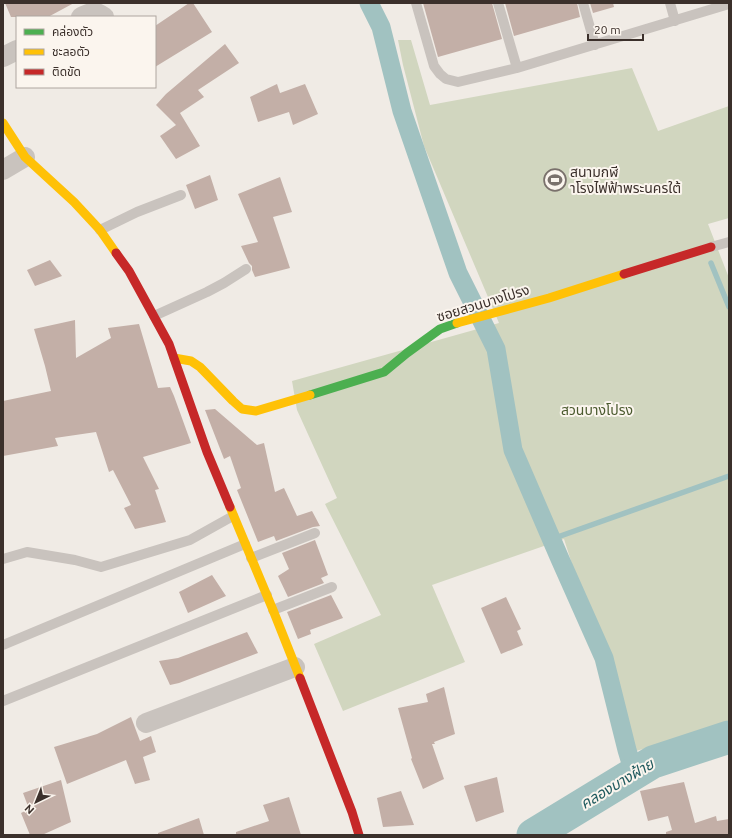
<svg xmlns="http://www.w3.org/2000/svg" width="732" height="838" viewBox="0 0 732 838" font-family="Ubuntu,'Noto Sans Thai',sans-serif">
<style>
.green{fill:#d1d6bf}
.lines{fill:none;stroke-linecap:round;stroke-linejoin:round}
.stream{stroke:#a1c2c1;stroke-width:5.5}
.canal{stroke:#a1c2c1;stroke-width:19}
.river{stroke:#a1c2c1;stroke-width:33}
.building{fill:#c3afa7}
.lane{stroke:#c9c3be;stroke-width:10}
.street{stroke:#c9c3be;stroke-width:20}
.fast{stroke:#4caf50;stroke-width:9}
.slow{stroke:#ffc107;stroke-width:9}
.jam{stroke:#c62828;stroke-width:9}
.labels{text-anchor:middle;stroke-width:4;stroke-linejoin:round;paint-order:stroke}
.poi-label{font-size:14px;fill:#3b302b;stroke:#fbf5ee;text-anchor:start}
.street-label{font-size:14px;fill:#3b302b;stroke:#fbf5ee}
.park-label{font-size:14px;fill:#4a5a2e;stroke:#fbf5ee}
.water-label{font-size:15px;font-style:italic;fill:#1f5a5e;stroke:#fbf5ee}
</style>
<rect width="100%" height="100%" fill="#f0ebe5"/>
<path class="green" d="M398 40H411L430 105 632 68 658 131 729 106V218L708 224 729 278V726L632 752 564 539 432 585 465 662 343 711 314 644 381 615 325 504 337 498 297 410 292 381 499 323 424 146 403 65Z"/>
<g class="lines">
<path class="stream" d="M711 263 729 307
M552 539 729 476"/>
<path class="canal" d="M369 3 381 27 402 111 458 273 496 349 513 450 560 559 604 658 627 750 634 773"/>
<path class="river" d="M533 835 653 762 729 737"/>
</g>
<path class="building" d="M5 3H74L48 17H11Z
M189 3H193L212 32 155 67V26Z
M423 3H492L502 39 438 57Z
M505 3H577L580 17 514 36Z
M590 3H613L614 7 593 13Z
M225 44 239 63 198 90 204 97 180 113 200 146 176 159 160 136 176 125 156 105 166 94Z
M277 84 280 93 305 84 318 114 293 125 289 112 258 122 250 97Z
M210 175 218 200 195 209 186 185Z
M280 177 292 212 273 217 290 268 255 277 252 270V266L249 263 241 246 258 242 238 194Z
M50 260 62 276 35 286 27 270Z
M75 320 76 358 111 338 108 328 139 324 158 388 170 387 174 396 191 443 143 457 159 489 155 490 166 522 135 529 124 508 131 505 113 470 109 472 96 432 55 438 58 446 3 456V401L51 391 45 366 34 329Z
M215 409 257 445 264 443 275 492 284 488 297 516 312 511 320 526 313 527 276 541 274 536 258 542 237 490 241 488 230 456 224 459 205 410Z
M315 540 328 575 321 578 324 583 288 597 278 576 289 569 282 553Z
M212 575 226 596 188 613 179 592Z
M331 595 343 618 310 630 311 634 298 639 287 612Z
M506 597 521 629 517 631 523 645 501 654 481 608Z
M247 632 258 653 179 683 170 685 159 661 178 658Z
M444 687 455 734 434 742 435 744H432L444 779 423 789 411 759 412 758 398 708 428 702 426 694Z
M131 717 140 741 151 736 156 752 143 757 150 780 135 784 126 760 67 784 54 747 97 734Z
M497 777 504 812 476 822 464 786Z
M61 780 71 822 42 835H30L21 813 29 809 23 793Z
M684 782 695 823 716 816 717 821 729 819V835H666V832L672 830 668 816 648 821 640 791Z
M401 791 414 825 383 827 377 798Z
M289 797 301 835H236V832L269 821 263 805Z
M199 818 204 835H158V833Z"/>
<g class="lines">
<path class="lane" d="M416 3 434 66 440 74 446 79 458 82 517 68 729 4
M498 3 517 68
M583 3 595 45
M670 3 675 21
M100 230 137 212 181 195
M711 247 729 242
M154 316 207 292 224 283 246 269
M251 558 315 533
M3 559 27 552 75 560 101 567 190 540 233 516
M273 610 332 587
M3 645 245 544
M3 701 267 595"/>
<path class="street" d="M81 17C92 12 94 10 104 17
M3 57 17 50
M3 170 25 157
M146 723 295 667"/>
<path class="fast" d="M310 395 384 372 407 353 440 329 457 323"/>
<path class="slow" d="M3 123 25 157 74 202 100 230 116 253
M457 323 549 298 624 274
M174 358 191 361 200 367 233 401 242 409 256 411 310 395
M230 507 273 610 300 678"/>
<path class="jam" d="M116 253 129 271 169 344 207 452 230 507
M624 274 711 247
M300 678 352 812 359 835"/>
</g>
<defs>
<g id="stadium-ring" transform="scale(1.15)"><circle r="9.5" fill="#fbf5ee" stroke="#7a716c" stroke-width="1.5"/><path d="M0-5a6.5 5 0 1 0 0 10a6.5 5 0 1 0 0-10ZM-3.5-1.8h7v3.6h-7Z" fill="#7a716c"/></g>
</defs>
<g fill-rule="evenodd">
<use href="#stadium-ring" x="555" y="180"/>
</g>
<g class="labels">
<g class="poi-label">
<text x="570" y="177">สนามกฬี<tspan x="570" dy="16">าโรงไฟฟ้าพระนครใต้</tspan></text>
</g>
<g class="street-label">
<text transform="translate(483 303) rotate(-17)" y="5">ซอยสวนบางโปรง</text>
</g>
<g class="park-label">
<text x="597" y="415">สวนบางโปรง</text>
</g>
<g class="water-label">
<text transform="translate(617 784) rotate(-31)" y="5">คลองบางฝ้าย</text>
</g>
</g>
<rect width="732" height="838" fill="none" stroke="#3b302b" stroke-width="8"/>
<rect x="16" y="16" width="140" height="72" fill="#fbf5ee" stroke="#aea6a0"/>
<rect x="24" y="29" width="20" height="6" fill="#4caf50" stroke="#aea6a0"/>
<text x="52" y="36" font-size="12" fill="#3b302b">คล่องตัว</text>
<rect x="24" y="49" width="20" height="6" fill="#ffc107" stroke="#aea6a0"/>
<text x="52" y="56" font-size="12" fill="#3b302b">ชะลอตัว</text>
<rect x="24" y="69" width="20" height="6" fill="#c62828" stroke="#aea6a0"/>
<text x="52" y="76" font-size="12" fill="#3b302b">ติดขัด</text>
<g transform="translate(36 802) rotate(223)" stroke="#fbf5ee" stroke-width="3" paint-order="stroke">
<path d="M0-3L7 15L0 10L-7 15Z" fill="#3b302b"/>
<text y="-6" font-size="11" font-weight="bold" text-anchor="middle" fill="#3b302b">N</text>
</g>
<path d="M588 34v6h55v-6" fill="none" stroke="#3b302b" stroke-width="2"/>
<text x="594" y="34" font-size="12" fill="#3b302b" stroke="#fbf5ee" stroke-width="3" paint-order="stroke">20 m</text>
</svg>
